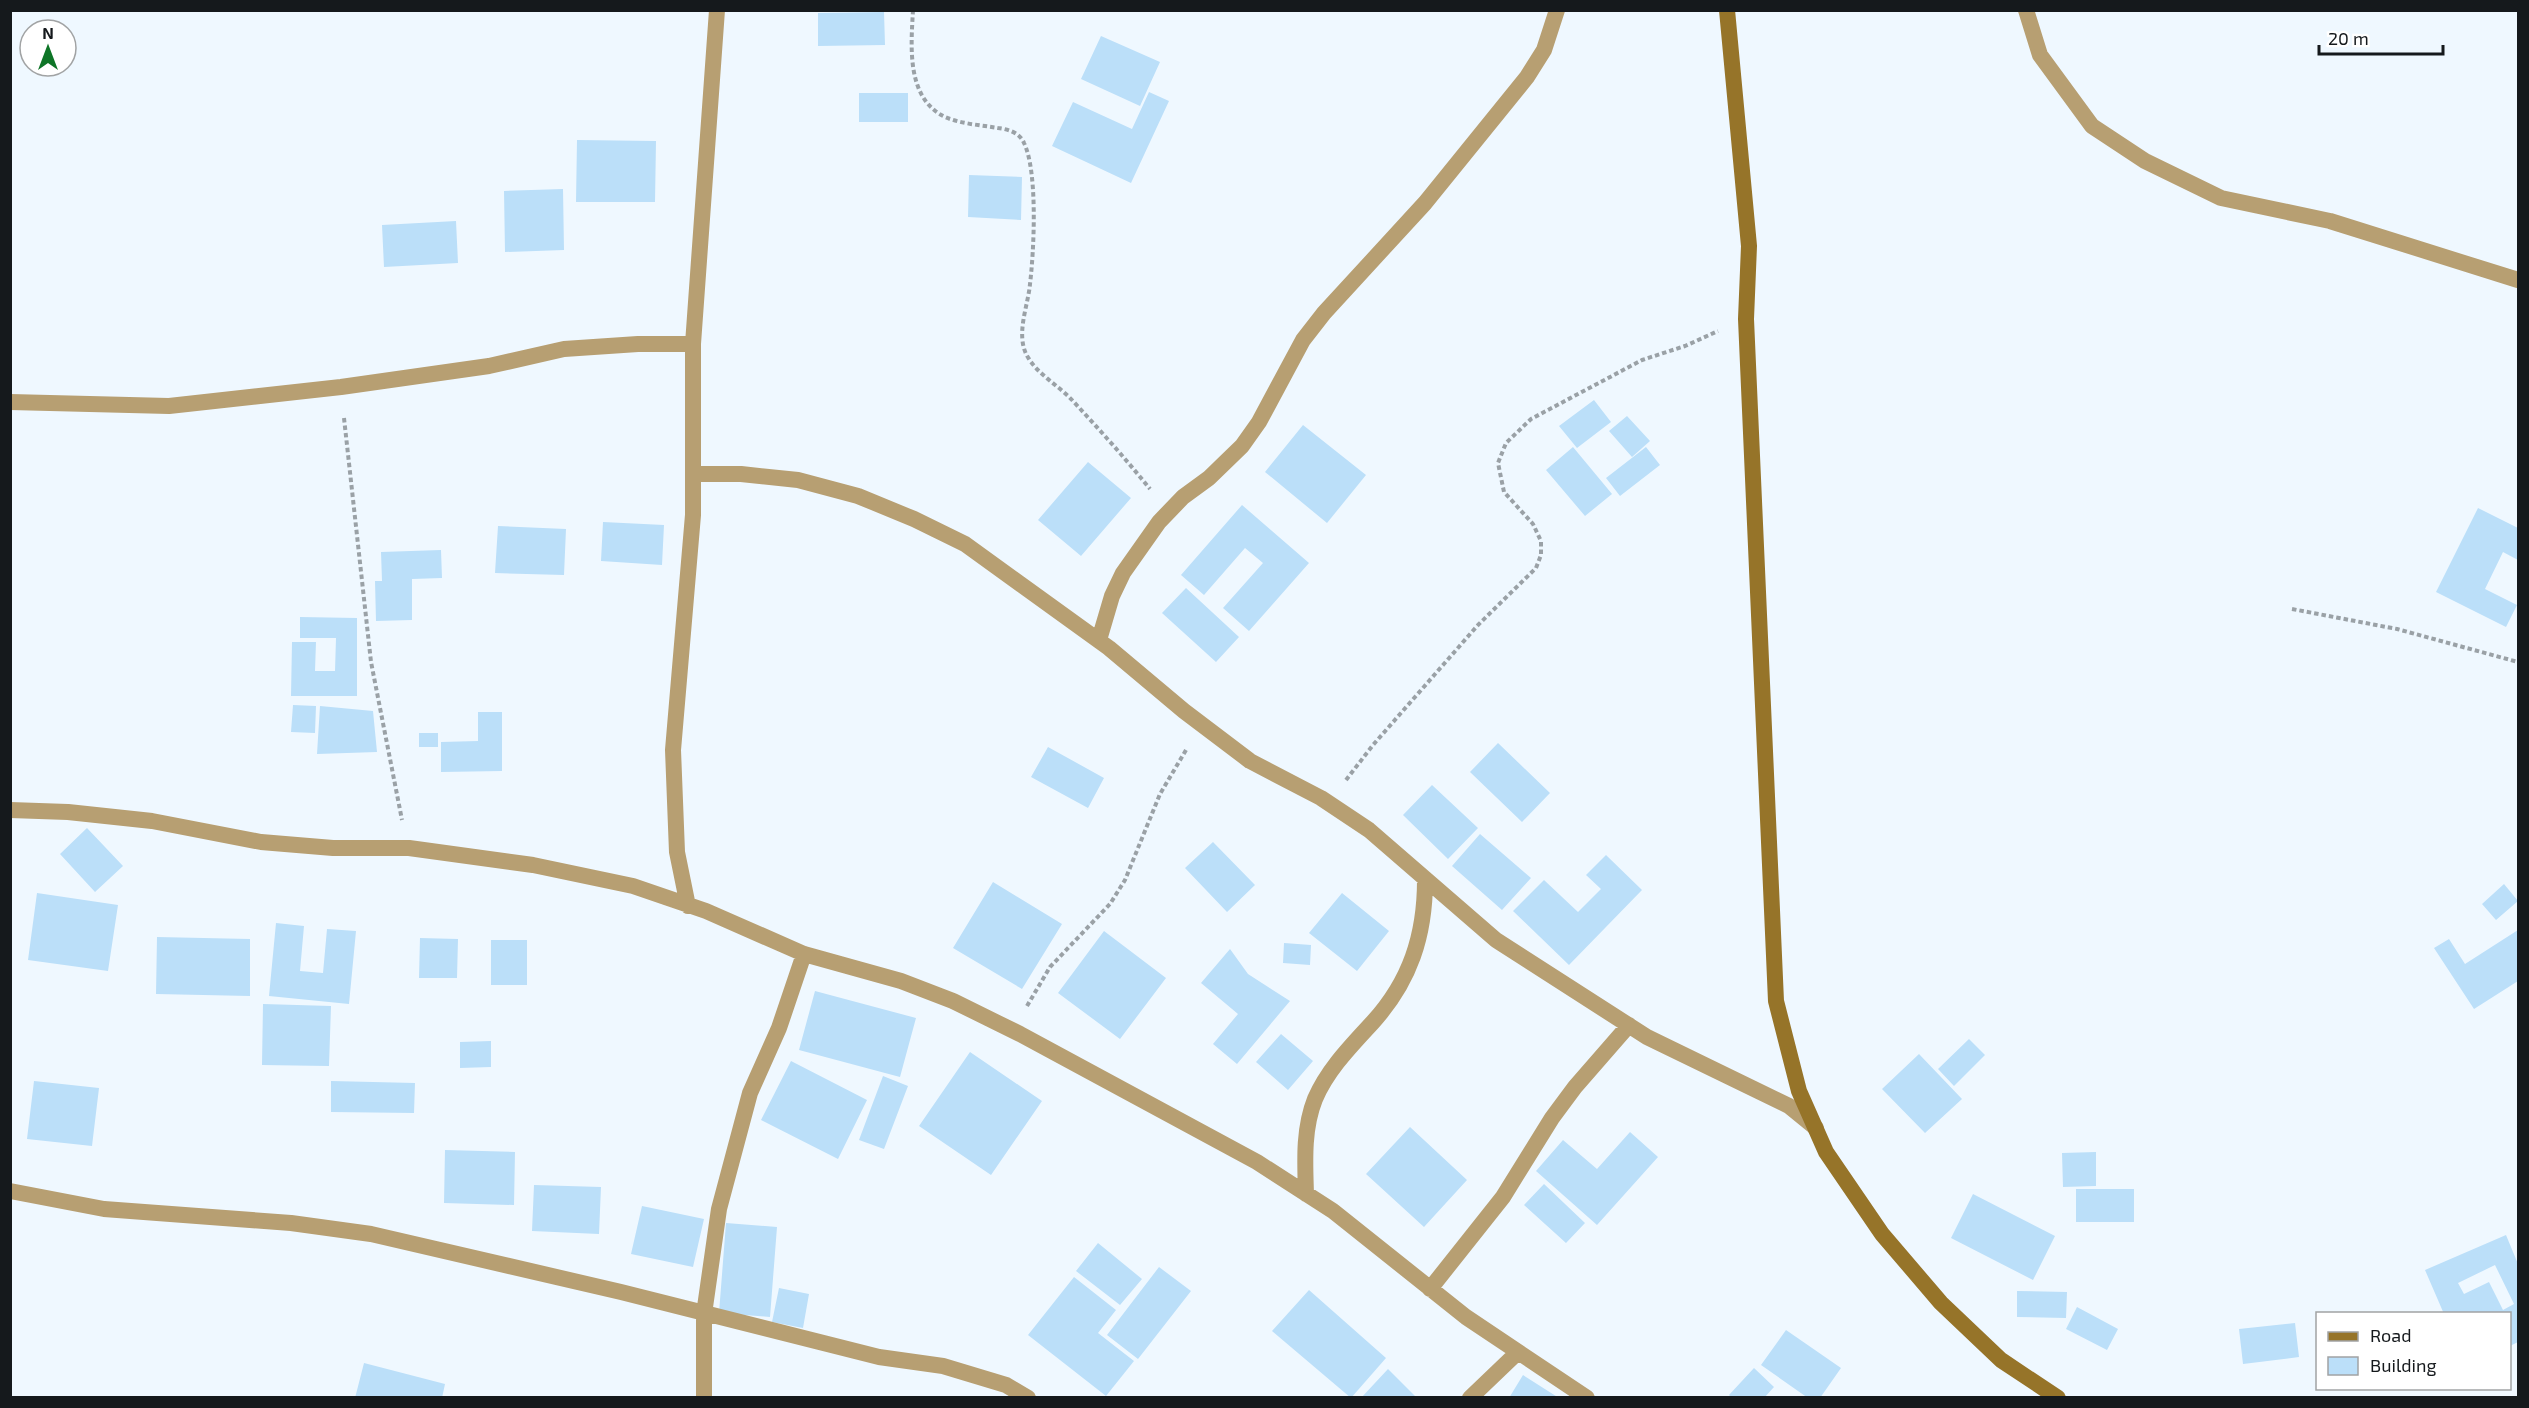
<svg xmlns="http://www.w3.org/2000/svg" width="2529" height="1408" viewBox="0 0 2529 1408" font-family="'Exo 2',sans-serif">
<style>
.building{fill:#bbdff9;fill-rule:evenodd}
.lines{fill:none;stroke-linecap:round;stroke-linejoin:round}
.path{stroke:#9aa1a6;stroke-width:4;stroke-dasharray:4.5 3;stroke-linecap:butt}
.minor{stroke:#b79f72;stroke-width:16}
.secondary{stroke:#967429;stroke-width:16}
</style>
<rect width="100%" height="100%" fill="#eff8ff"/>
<path class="building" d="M884 12 885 45 818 46V13Z
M1101 36 1160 62 1140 106 1081 79Z
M1149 92 1169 101 1131 183 1052 146 1073 102 1132 129Z
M859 93H908V122H859Z
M577 140 656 141 655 202H576Z
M969 175 1022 177 1021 220 968 217Z
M563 189 564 250 505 252 504 191Z
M456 221 458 263 384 267 382 225Z
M1594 400 1611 422 1577 448 1559 426Z
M1627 416 1650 441 1632 457 1609 431Z
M1303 425 1366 475 1327 523 1265 472Z
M1573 447 1612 494 1585 516 1546 470Z
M1646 447 1660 465 1620 496 1606 478Z
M1088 462 1131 498 1081 556 1038 520Z
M1242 505 1309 563 1249 631 1223 608 1263 563 1245 548 1204 595 1181 575Z
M2478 508 2518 528V560L2503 552 2485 589 2517 605 2506 627 2436 592Z
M603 522 664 525 662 565 601 561Z
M498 526 566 529 564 575 495 573Z
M441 550 442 578 412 579V620L376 621 375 581H382L381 552Z
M1186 588 1239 637 1216 662 1162 613Z
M300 617 357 618V696H291L292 642H316L315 671H335L336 638H300Z
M293 705 316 706 315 733 291 732Z
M320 706 373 711 377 752 317 754Z
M478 712H502V771L441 772V742L478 741Z
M419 733H438V747H419Z
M1498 743 1550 793 1522 822 1470 772Z
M1048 747 1104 778 1088 808 1031 777Z
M1432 785 1478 828 1448 859 1403 815Z
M87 828 123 866 95 892 60 854Z
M1480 834 1531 878 1502 910 1452 866Z
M1213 842 1255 885 1227 912 1185 868Z
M1606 855 1642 890 1569 965 1513 911 1544 880 1578 912 1601 889 1586 875Z
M993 882 1062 924 1022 989 953 948Z
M2504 884 2518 901 2496 920 2482 904Z
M37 893 118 905 108 971 28 960Z
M1342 893 1389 931 1357 971 1309 933Z
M276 923 304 926 300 971 323 973 327 929 356 931 349 1004 269 996Z
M2518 930V981L2474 1009 2434 948 2449 939 2465 964Z
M1104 931 1166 978 1120 1039 1058 993Z
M157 937 250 939V996L156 994Z
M420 938 458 939 457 978H419Z
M491 940H527V985H491Z
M1284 943 1311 945 1310 965 1283 963Z
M1230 949 1248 974 1290 1001 1237 1064 1213 1044 1238 1014 1201 983Z
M815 991 916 1018 900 1077 799 1050Z
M263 1004 331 1006 329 1066 262 1065Z
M1281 1034 1313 1061 1288 1090 1256 1062Z
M1969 1039 1985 1055 1954 1086 1938 1069Z
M491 1041V1067L460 1068V1042Z
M970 1052 1042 1101 991 1175 919 1126Z
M1919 1054 1962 1099 1925 1133 1882 1089Z
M791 1061 867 1100 838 1159 761 1120Z
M883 1076 908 1086 884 1149 859 1140Z
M34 1081 99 1088 92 1146 27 1139Z
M331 1081 415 1083 414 1113 331 1112Z
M1410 1127 1467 1180 1424 1227 1366 1174Z
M1630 1132 1658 1157 1597 1225 1536 1171 1563 1140 1597 1169Z
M445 1150 515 1152 514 1205 444 1203Z
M2096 1152V1186L2063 1187 2062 1153Z
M1544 1184 1585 1223 1566 1243 1524 1205Z
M534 1185 601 1187 599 1234 532 1231Z
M2076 1189H2134V1222H2076Z
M1973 1194 2055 1236 2033 1280 1951 1238Z
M642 1206 704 1219 693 1267 631 1254Z
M726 1223 777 1227 770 1317 719 1313Z
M2506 1235 2518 1264V1342L2510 1346V1314H2444L2425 1270ZM2495 1265 2514 1304 2503 1310 2489 1282 2464 1294 2458 1283Z
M1098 1243 1142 1279 1120 1305 1076 1271Z
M1159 1267 1191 1291 1138 1359 1107 1335Z
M1074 1277 1116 1310 1098 1333 1134 1361 1106 1396 1028 1335Z
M779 1288 809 1294 803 1328 772 1322Z
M1309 1290 1386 1358 1351 1398 1272 1331Z
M2017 1291 2067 1292 2066 1318 2017 1317Z
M2077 1307 2118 1329 2107 1350 2066 1329Z
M2295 1323 2299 1357 2243 1364 2239 1329Z
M1786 1330 1841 1368 1820 1398H1808L1761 1365Z
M364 1363 445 1384 442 1398H355Z
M1754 1368 1774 1387 1764 1398H1732L1729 1395Z
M1388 1369 1417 1398H1361Z
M1523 1375 1559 1398H1509Z"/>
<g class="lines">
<path class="path" d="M913 10C911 47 906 98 945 117 961 124 981 125 998 128 1008 129 1020 133 1024 143 1038 172 1034 251 1030 284 1028 307 1014 337 1029 359 1039 375 1059 386 1072 400 1099 429 1125 458 1150 489
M344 418 371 662 402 820
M2292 609 2397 629 2518 662
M1346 780 1373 745 1478 625 1536 568 1541 555V541L1533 524 1504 492 1498 463 1506 443 1531 419 1642 360 1685 346 1718 331
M1027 1006 1050 967 1110 904 1125 880 1160 794 1186 750"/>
<path class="minor" d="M2026 10 2040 55 2092 126 2145 161 2221 198 2330 221 2518 280
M10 402 169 406 341 387 489 366 564 349 638 344H693
M694 474H741L798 480 858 496 914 519 965 544 1109 648 1184 711 1250 761 1321 798 1369 830 1496 940 1647 1037 1789 1106 1816 1128
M1099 640 1112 596 1123 573 1159 522 1183 497 1209 478 1242 446 1259 422 1303 340 1324 313 1425 203 1527 77 1544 50 1557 10
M10 810 68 812 152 821 261 842 333 848H409L533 865 633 886 706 911 804 954 901 981 953 1001 1020 1034 1257 1162 1333 1211 1466 1317 1587 1398
M688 906 677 852 673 750 693 515V344L717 10
M10 1191 104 1209 291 1223 371 1234 621 1292 879 1357 943 1366 1006 1385 1028 1398
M1306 1194C1305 1162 1303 1129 1315 1099 1328 1069 1351 1046 1373 1022 1410 981 1425 936 1425 880
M1430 1289 1503 1197 1552 1118 1575 1087 1629 1025
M704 1398V1314L719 1209 750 1093 779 1028 804 954
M1470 1398 1517 1353"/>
<path class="secondary" d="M1727 10 1749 246 1746 319 1776 1001 1799 1091 1826 1152 1882 1234 1941 1303 2001 1360 2058 1398"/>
</g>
<rect width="2529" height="1408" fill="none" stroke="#15191c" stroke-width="24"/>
<rect x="2316" y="1312" width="195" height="78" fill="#ffffff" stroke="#a1a3a4" stroke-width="1.5"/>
<rect x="2328" y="1332" width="30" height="9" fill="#967429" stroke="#a1a3a4" stroke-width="1.5"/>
<text x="2370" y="1342" font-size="18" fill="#15191c">Road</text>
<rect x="2328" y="1357" width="30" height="18" fill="#bbdff9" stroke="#a1a3a4" stroke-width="1.5"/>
<text x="2370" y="1372" font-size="18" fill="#15191c">Building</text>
<g transform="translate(48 48)"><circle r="28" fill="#ffffff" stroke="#a1a3a4" stroke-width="1.5"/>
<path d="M0-4.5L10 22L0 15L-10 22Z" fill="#0e7527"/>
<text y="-9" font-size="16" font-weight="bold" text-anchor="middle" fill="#15191c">N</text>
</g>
<path d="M2319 45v9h124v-9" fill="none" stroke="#15191c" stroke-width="3"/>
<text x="2328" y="45" font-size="18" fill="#15191c" stroke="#ffffff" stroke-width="4.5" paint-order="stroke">20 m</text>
</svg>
